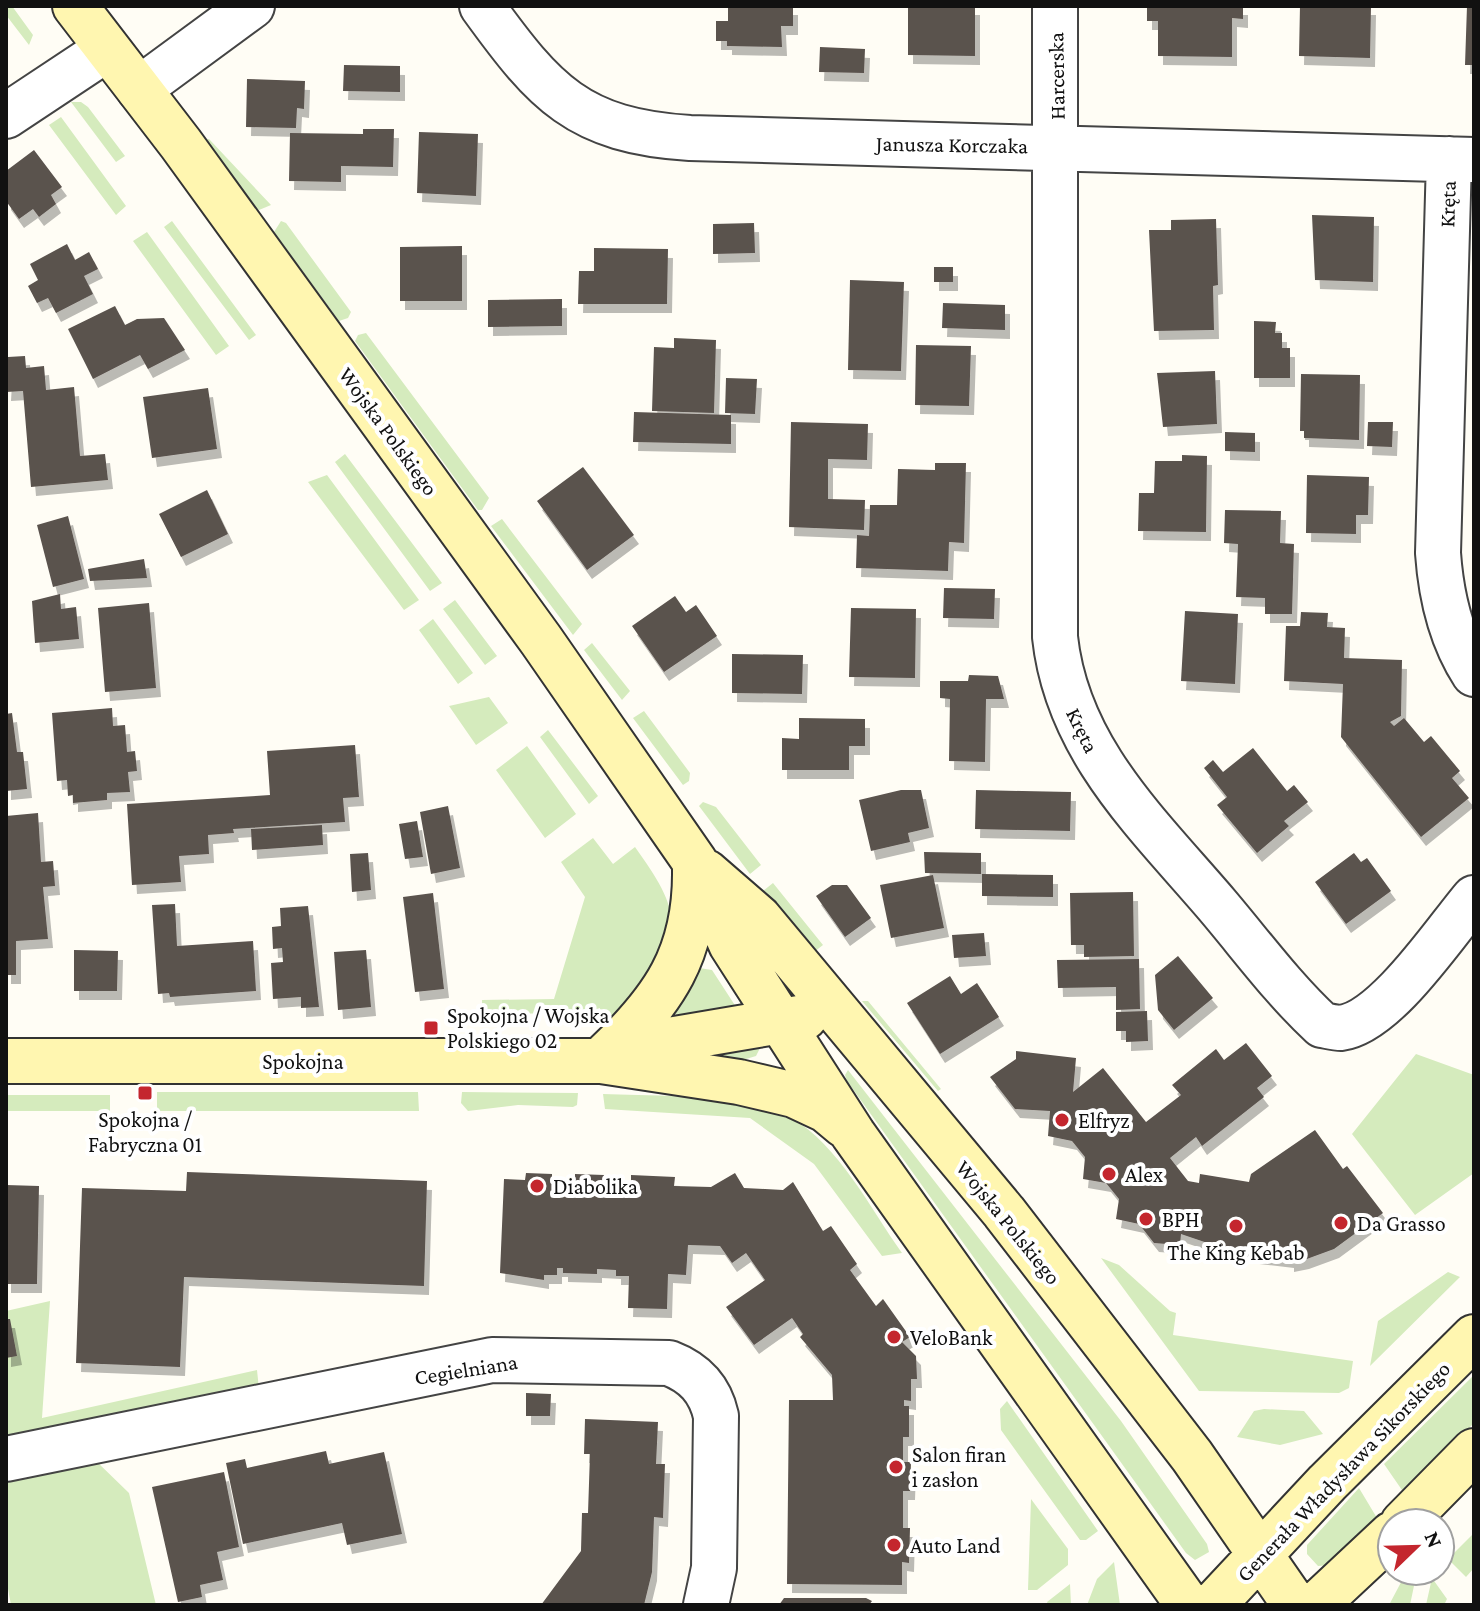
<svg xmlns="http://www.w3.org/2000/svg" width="1480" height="1611" viewBox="0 0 1480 1611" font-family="'Crimson Pro',serif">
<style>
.green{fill:#d5ebbd}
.building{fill:#5a524d;filter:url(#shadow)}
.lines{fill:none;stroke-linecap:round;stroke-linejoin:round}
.street-casing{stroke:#444;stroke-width:48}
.secondary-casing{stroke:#333;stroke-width:48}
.street{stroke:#fff;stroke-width:44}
.secondary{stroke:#fff6b0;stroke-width:44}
.poi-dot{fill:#c4262e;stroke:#fff;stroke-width:3}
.labels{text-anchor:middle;stroke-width:8;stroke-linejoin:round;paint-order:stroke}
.street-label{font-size:22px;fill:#111;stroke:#fff}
.poi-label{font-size:22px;fill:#111;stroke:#fff;text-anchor:start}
</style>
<defs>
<filter id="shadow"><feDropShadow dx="5" dy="9" stdDeviation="0" flood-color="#0004"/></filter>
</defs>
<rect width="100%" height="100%" fill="#fffdf5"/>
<path class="green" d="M6 6H12L33 35 29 45 6 15Z
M71 102H81L88 107 125 156 116 162Z
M61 117 126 206 116 215 49 125Z
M209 139 271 205 259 210 253 207 202 140Z
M172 221 256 335 249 340 164 227Z
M281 221 286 223 351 312 348 318 339 321 274 232Z
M147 232 229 346 216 355 133 241Z
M366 333 489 498 482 510H478L355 341 358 335Z
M345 454 442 583 430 591 335 462Z
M327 475 419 600 404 610 308 482Z
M502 519 582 624 573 635 491 526Z
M455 600 497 656 485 665 443 609Z
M433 619 473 673 458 684 419 630Z
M592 643 630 691 622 700 584 650Z
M489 697 508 723 476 745 449 706Z
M644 711 690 773 689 781 683 785 633 718Z
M548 730 598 796 589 804 540 737Z
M527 746 576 814 545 838 496 770Z
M703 802 716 807 761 865 750 874 699 806Z
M593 838 613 864 635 847C674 902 690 930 642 986 629 1001 619 1015 601 1025L600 1008 583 1013 482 1014V1000L554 999 585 897 561 862Z
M773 883 823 945 814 952 763 891Z
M699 968 712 970 738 1010 678 1021C669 1000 687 984 699 968Z
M862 1001H868L941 1089 938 1091Z
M761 1046 756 1056 736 1062 668 1055Z
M1416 1054 1474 1075V1173L1415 1215 1352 1134Z
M848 1070 1121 1421 1207 1544 1209 1552 1195 1560 1186 1553 847 1081 845 1075Z
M157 1092H418L419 1111H157Z
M462 1092 578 1093 577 1105 573 1107 518 1105 468 1111 461 1103Z
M603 1094C651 1096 751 1094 790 1117 839 1145 870 1208 902 1253L882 1256 814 1164 750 1118 605 1109Z
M6 1095H110V1111H6Z
M1101 1258 1119 1265 1170 1311 1176 1313 1173 1335 1353 1361 1349 1388 1339 1393 1199 1391Z
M1448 1272 1460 1277 1370 1366 1378 1321Z
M50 1301 42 1418 257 1370 259 1389 6 1440V1311Z
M1474 1375V1423L1404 1493 1384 1464Z
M1007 1401 1098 1531 1086 1540H1080L1001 1430 1000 1409Z
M1264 1409 1304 1411 1323 1434 1280 1445 1237 1437 1254 1411Z
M94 1459 129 1493 156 1605H11L6 1578V1484L16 1477Z
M1359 1488 1377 1518 1330 1565 1318 1566 1307 1554V1545Z
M1031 1499 1068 1549V1565L1037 1590H1028Z
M1474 1533V1568L1466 1577 1448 1559Z
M1114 1562 1120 1605H1087L1097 1579Z
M1407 1571H1412L1415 1581 1410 1605H1389Z
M1432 1578 1447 1599 1444 1605H1426Z
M1070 1584 1071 1605H1048L1047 1602Z"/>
<path class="building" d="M728 6H793V26H781L782 47 727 46V41H716V21H728Z
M908 6H975V56L908 55Z
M1147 6H1243V19L1232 18V57L1158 56V21H1147Z
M1300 6H1371L1370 58 1299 56Z
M1467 6H1474V65H1465Z
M820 47 865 49 864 73 819 72Z
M344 65 400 66V92L343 91Z
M247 79 305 81 304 109 297 108 296 128 246 127Z
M363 129H394L393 167 341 166V182L289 181 290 133 363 134Z
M419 132 478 134 476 196 417 193Z
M34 150 62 187 51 195 56 204 39 217 33 209 19 219 6 201V171Z
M1312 215 1374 217 1373 282 1315 280Z
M1216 219 1218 285 1213 286 1214 330 1154 331 1149 230H1171V220Z
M754 223 755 253 713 254V224Z
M67 244 75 260 89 252 98 269 84 276 93 294 56 313 48 298 37 303 28 286 38 280 30 264Z
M462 246V301H400V247Z
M594 248 668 249 667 304H578L579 271H594Z
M934 267H953V282H934Z
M850 280 904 282 901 371 848 370Z
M562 299V326L488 327V300Z
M943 303 1005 305V330L942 328Z
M115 306 125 325 137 319 164 318 185 350 148 369 140 355 93 379 68 329Z
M1254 321 1276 322 1275 333H1282V348H1290V378H1254Z
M674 338 716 340 714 413 652 411 654 347 674 348Z
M916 345 971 346 969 406 915 405Z
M25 356 26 368 44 366 46 390 74 387 80 456 105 454 108 480 31 487 23 391 6 392 8 357Z
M1215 371 1217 424 1163 427 1157 373Z
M1301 374 1360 375 1359 440 1304 438V431H1300Z
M726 378 757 379 755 414 725 413Z
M208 388 217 449 152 458 143 397Z
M634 412 731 415V444L633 442Z
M791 422 868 424 867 460 828 459V499L865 500 864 530 789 527Z
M1368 422H1393L1392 447 1367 446Z
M1225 432 1255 433V452L1225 451Z
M1182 455 1207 456 1206 532 1138 531 1139 493H1154L1155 461H1182Z
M935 463H966L964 543 949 542 948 571 856 568 857 535 869 536 870 505H897L898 469 935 470Z
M583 467 634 535 587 570 537 501Z
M1307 475 1369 477 1368 515H1356V534L1306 533Z
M207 490 228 534 181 557 159 514Z
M1225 510 1281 511 1280 543 1294 544 1292 614H1265V598L1236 597 1238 544 1224 543Z
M68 516 84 579 53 587 37 525Z
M144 559 147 578 90 581 88 569Z
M944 588 995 589 994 619 943 618Z
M60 594 61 609 76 607 79 639 35 643 32 601Z
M675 596 686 612 696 605 717 636 664 672 632 626Z
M149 603 156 688 105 692 98 608Z
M851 608 916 609 915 678 849 677Z
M1185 611 1238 614 1235 684 1181 681Z
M1301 612 1328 613 1327 627 1345 628 1344 658 1402 660 1401 716 1390 722 1394 726 1404 718 1424 742 1431 736 1460 771 1452 778 1469 798 1421 837 1341 737 1343 684 1284 681 1286 626H1300Z
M732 654 803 655 802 694 732 693Z
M969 675 998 676 1004 699H986L985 762 949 761 950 699 940 698V681H968Z
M112 708 113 726 125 725 127 752 135 751 137 771 128 772 130 792 107 793V800L73 803V795L68 796 67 780 57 781 52 713Z
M12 713 17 752H23L27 789 6 791V714Z
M799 718 865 719V746H849V770H782V738L799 739Z
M355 745 359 797 343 798 345 822 233 829 234 833 208 835 209 854 179 856 181 882 132 885 127 804 270 795 267 751Z
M1253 748 1287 791 1294 785 1308 802 1284 821 1289 826 1257 853 1217 805 1227 797 1204 768 1213 760 1223 772Z
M901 790H921L929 828 908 833 910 842 871 851 859 800Z
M976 790 1071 792 1070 831 975 829Z
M448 806 460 868 431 874 420 812Z
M38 813 41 862 53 861 55 886 43 887 48 939 16 941V975H6V816Z
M417 821 423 857 405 859 399 824Z
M322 825 323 845 252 850 251 829Z
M924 852 981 853V874L925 873Z
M368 853 371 890 352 892 350 854Z
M1354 853 1361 862 1367 858 1391 891 1346 924 1315 882Z
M982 874 1053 875V897L982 896Z
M933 875 944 928 891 938 880 885Z
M832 885H847L871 918 845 937 816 896Z
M1133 892 1134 956 1084 957V945H1071L1070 893Z
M433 893 444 989 415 992 403 897Z
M175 904 177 946 253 941 256 991 170 997 169 993 158 994 152 905Z
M308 906 319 1007 301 1008V997L273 999 271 963 283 962 282 948 273 949 272 927 281 926 280 908Z
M984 933 986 956 954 958 952 935Z
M74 950 118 951 117 991H74Z
M366 950 371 1007 338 1010 334 952Z
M1178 956 1213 998 1174 1030 1158 1010 1155 975Z
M1139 959 1140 1009 1116 1010V987L1058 988 1057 960Z
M950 976 961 994 977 983 999 1017 940 1054 907 1003Z
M1147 1011 1148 1041 1126 1042V1031H1116V1012Z
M1246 1043 1272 1076 1257 1088 1264 1097 1202 1146 1196 1137 1170 1158 1188 1181 1199 1183 1200 1174 1249 1182 1251 1174 1315 1130 1343 1169 1347 1166 1383 1213 1334 1249 1304 1260 1289 1263V1259L1237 1253 1181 1234 1180 1245 1154 1243 1139 1224 1116 1219 1119 1199 1106 1183 1083 1179 1085 1157 1072 1141 1048 1136 1050 1111 1015 1109 990 1077 1016 1059V1051L1076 1058 1073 1092 1103 1068 1146 1122 1181 1095 1172 1085 1216 1049 1224 1060Z
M187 1172 427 1181 424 1286 184 1277 180 1367 76 1363 82 1188 186 1191Z
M526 1173 552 1174V1181H575V1174L604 1175V1183L631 1184V1175L675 1177 674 1186 711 1187 735 1173 744 1188 783 1190 793 1182 823 1231 831 1226 857 1264 850 1270 876 1306 883 1299 910 1337 902 1342 916 1356 917 1379H911V1401L904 1400V1406H909V1437H903V1462H911L910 1491H903V1528H910L909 1563 902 1562V1585L787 1584 789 1400H833L832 1375 800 1337 803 1334 792 1318 754 1345 726 1307 765 1280 746 1253 732 1263 720 1246 688 1245 686 1275 668 1274 667 1309 628 1308 629 1276H616V1270L597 1269V1274L563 1273V1268H557V1275H544V1280L500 1273 504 1179 525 1180Z
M6 1185 39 1186 37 1284H6Z
M6 1319H10L17 1356 6 1358Z
M526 1393 551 1394 550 1416H526Z
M585 1419 658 1422 656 1464H665L663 1518 654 1517 652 1572 644 1605H541L581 1551 582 1513H588L590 1454H584Z
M326 1451 329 1464 384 1452 402 1534 347 1545 342 1523 243 1544 226 1463 245 1459 247 1468Z
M224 1472 239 1547 217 1552 223 1580 200 1585 202 1597 178 1602 152 1487Z
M784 1598H866L872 1601 869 1605H779Z"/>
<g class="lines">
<g class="street-casing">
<path id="street" d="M482 6C545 93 578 131 690 138L1474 160
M1055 6V637C1067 749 1147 823 1217 905 1251 945 1283 989 1322 1025 1328 1026 1335 1028 1341 1028 1386 1022 1445 932 1474 898
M139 89 252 6
M6 116 107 49
M1449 159 1438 553C1441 596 1450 637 1474 674
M6 1459 492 1360 669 1363C695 1373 710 1389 716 1416L714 1568 706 1605"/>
</g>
<g class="secondary-casing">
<path id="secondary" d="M75 6 181 144 541 640 695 862 731 944 853 1134 1188 1605
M706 872 759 918 1004 1212 1192 1456 1295 1605
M605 1056C664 1000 696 954 695 870
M614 1056 651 1043 805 1017
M6 1061H601L739 1082 794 1095 826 1110 844 1125
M1403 1523 1474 1451
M1213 1605 1327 1483 1474 1337
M1316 1605 1392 1534"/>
</g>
<use href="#street" class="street"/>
<use href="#secondary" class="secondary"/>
</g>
<g class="poi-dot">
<rect x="423" y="1020" width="16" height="16" rx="4"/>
<rect x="137" y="1085" width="16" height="16" rx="4"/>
<circle cx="1062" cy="1120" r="8"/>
<circle cx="1109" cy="1174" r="8"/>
<circle cx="537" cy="1186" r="8"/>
<circle cx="1146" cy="1219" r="8"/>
<circle cx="1341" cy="1223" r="8"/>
<circle cx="1236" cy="1226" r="8"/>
<circle cx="894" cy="1337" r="8"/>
<circle cx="896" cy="1467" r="8"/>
<circle cx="894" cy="1545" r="8"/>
</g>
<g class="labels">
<g class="street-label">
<text transform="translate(1056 76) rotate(-91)" y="8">Harcerska</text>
<text transform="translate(952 144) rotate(1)" y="8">Janusza Korczaka</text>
<text transform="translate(1447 204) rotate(-88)" y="8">Kręta</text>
<text transform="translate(389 431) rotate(54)" y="8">Wojska Polskiego</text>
<text transform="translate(1083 730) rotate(64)" y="8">Kręta</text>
<text x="303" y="1069">Spokojna</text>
<text transform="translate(1009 1222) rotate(51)" y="8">Wojska Polskiego</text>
<text transform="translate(466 1369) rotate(-9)" y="8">Cegielniana</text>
<text transform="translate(1343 1471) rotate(-46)" y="8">Generała Władysława Sikorskiego</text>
</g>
<g class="poi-label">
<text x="447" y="1023">Spokojna / Wojska<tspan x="447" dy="25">Polskiego 02</tspan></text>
<text x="145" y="1127" text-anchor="middle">Spokojna /<tspan x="145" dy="25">Fabryczna 01</tspan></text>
<text x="1078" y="1128">Elfryz</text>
<text x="1125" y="1182">Alex</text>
<text x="553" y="1194">Diabolika</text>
<text x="1162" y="1227">BPH</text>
<text x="1357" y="1231">Da Grasso</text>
<text x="1236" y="1260" text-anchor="middle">The King Kebab</text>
<text x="910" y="1345">VeloBank</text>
<text x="912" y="1462">Salon firan<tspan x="912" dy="25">i zasłon</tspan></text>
<text x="910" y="1553">Auto Land</text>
</g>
</g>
<rect width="1480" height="1611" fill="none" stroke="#111111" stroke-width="16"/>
<g transform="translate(1416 1547) rotate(67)"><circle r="38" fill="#ffffff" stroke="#a0a0a0" stroke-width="2"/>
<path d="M0-6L14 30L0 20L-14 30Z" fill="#c4262e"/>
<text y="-12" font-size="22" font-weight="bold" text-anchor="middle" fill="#111111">N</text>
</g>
</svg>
